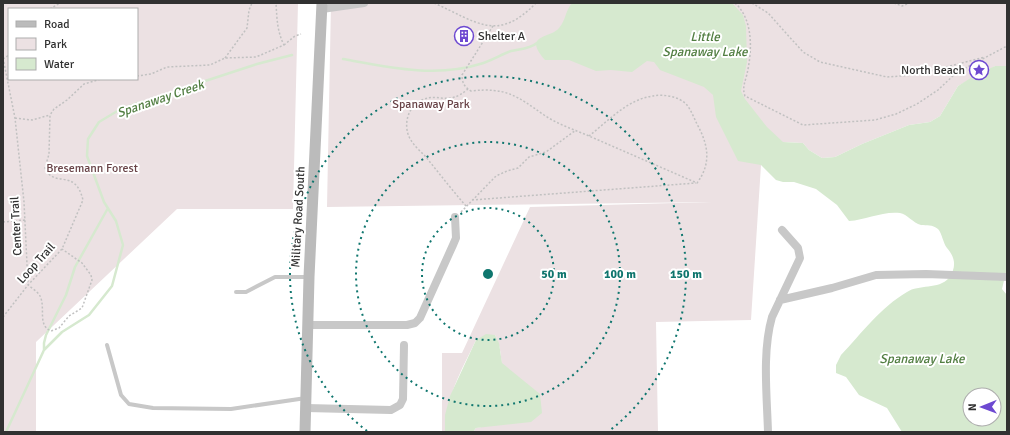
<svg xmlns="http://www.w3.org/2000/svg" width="1010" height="435" viewBox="0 0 1010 435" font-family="Signika,sans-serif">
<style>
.green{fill:#ece1e3;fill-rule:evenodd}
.water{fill:#d6e9cf;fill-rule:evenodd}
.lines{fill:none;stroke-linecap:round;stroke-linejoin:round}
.stream{stroke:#d6e9cf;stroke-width:2.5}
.path{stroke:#c1c1c1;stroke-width:1.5;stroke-dasharray:2 2;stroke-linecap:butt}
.lane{stroke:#c8c8c8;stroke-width:4}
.street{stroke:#c8c8c8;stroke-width:8}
.secondary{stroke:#bbb;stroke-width:11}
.ring{fill:none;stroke:#0f766e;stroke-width:2;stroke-dasharray:2 4}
.labels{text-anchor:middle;stroke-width:4;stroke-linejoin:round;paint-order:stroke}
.poi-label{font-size:12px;fill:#313131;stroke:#fff;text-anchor:start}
.park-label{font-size:12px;fill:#684347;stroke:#fff}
.street-label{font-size:12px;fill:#313131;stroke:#fff}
.water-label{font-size:13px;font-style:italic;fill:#527e42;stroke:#fff}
.centre{fill:#0f766e;stroke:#fff;stroke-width:2}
.ring-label{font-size:12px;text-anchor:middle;font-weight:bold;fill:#0f766e;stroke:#fff;stroke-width:4;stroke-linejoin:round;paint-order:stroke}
</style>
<rect width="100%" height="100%" fill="#fff"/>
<path class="green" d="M3 3H298L293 209H177L36 342V432H3ZM9 9H137V79H9Z
M331 3H1007V66H995L958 86 940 116 930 122 909 125 862 144 835 157 822 158 809 150 803 143 783 142 761 165 751 320 656 322 658 432H473L476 428 498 424C500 399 507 357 495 335L476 340C462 369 445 399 445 432H442V353H462L530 207 712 202 327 207Z"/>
<path class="water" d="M572 3 627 4 732 3 743 15 746 26 747 62 741 91 745 99 767 127 783 142 803 143 809 150 822 158 835 157 862 144 909 125 930 122 940 116 958 86 977 74 995 66H1007V268L1002 289 1007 295V432H902L887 408 859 395 846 377 836 373V365L841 355C861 334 881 307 907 292 919 284 938 290 949 278 957 267 955 257 947 248 943 243 942 233 938 229 932 224 927 226 921 225 913 223 907 214 900 213 882 211 866 220 849 221L837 205 816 189 794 182H783L776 180 761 165 738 161 716 117 713 95 704 87 660 70 654 62 647 61 632 72 611 70 596 71 569 60H545C522 34 550 39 559 28 566 20 565 11 572 3ZM970 395H994V419H970Z
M486 334 495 335 499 343 502 363 540 394 542 413 531 422 476 428 473 432H445V415L450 396 476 340Z"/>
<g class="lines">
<path class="stream" d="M343 59C387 67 436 78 480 64 491 61 500 55 511 51 520 49 530 49 537 43
M44 350V343L46 335 66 295 75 267 108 208
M6 432 44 350 62 332 89 315 112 286 123 245 116 221 104 202 87 156 88 139 99 122 119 110 141 102 164 99 193 85 257 64 292 55"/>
<path class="path" d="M434 3C477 22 497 43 536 3
M735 3C754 20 752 52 747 74 745 82 742 88 745 96L803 125 875 120 896 114 917 104 938 90 956 73 1007 46
M752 3 768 13 803 52 820 62 887 77 915 75 985 57
M894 3 902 6 910 3
M50 9 60 3
M493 26 462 75C462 82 464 87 471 91 506 87 517 96 544 115 557 124 575 130 589 136L697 183C712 163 708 144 697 124 694 118 691 110 687 105 679 96 663 94 653 96 628 99 608 121 589 136
M284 45 295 36 301 34
M3 58 15 118 24 202 28 285C32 288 38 292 40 296 46 308 37 325 51 331L59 328 69 316 82 308 92 280 91 275 82 263 62 249
M225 58 247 28 249 10 252 3
M3 59 9 55
M137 76 151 74 167 67 210 65 225 58 256 57 284 45C277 31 277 19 276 3
M15 118 32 120 50 115
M472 200 696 183
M466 206C452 190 439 173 425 156 419 150 411 143 408 134 404 121 409 106 422 100 439 92 447 107 468 89
M461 212 496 176 507 171 518 168 529 157 546 152 576 130
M3 222 25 220
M3 317 28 285 62 249 83 200C75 167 54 189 45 168L49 154 50 115 54 109 67 100 84 84 101 79"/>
<path class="lane" d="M236 292H246L275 277H308
M107 345 121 395 129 404 153 408 231 409 306 398"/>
<path class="street" d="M322 9 364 3
M780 300 832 288 876 275 926 274 1007 277
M308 325H407L415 323 420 318 453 245 456 238 455 217
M306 408 391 410 400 405 403 399 404 345
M768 432C767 396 762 352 772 317L800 258 798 248 782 230"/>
<path class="secondary" d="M305 432 309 277 322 3"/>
</g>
<g class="ring">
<circle cx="488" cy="274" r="66"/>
<circle cx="488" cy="274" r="132"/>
<path d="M367 431A198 198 0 1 1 609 431"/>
</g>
<defs>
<g id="building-ring" transform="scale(1)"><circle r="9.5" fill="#fff" stroke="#6d49d1" stroke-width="1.5"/><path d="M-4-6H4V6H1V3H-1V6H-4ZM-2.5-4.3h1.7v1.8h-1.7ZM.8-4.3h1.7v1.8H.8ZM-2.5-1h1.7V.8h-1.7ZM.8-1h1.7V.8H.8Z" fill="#6d49d1"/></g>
<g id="sight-ring" transform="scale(1)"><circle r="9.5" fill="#fff" stroke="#6d49d1" stroke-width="1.5"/><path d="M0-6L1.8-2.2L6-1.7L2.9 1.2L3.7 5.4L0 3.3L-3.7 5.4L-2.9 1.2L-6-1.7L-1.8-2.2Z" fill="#6d49d1"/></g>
</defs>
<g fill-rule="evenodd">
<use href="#building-ring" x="464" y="36"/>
<use href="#sight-ring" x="979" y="70"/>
</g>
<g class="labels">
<g class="poi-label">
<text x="478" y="40">Shelter A</text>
<text x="965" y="74" text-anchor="end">North Beach</text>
</g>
<g class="park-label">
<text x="431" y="108">Spanaway Park</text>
<text x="92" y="172">Bresemann Forest</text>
</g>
<g class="street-label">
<text transform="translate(298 217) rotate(-87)" y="4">Military Road South</text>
<text transform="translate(16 226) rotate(-93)" y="4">Center Trail</text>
<text transform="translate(36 263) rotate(-48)" y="4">Loop Trail</text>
</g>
<g class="water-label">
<text x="705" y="41">Little<tspan x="705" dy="15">Spanaway Lake</tspan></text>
<text transform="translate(160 98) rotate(-19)" y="5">Spanaway Creek</text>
<text x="922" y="363">Spanaway Lake</text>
</g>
</g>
<circle cx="488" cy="274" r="6" class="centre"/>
<g class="ring-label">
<text x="554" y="278">50 m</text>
<text x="620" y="278">100 m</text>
<text x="686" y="278">150 m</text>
</g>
<rect width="1010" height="435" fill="none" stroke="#313131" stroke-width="8"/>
<rect x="8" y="8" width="130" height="72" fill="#ffffff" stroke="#adadad"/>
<rect x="16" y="21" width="20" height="6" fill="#bbbbbb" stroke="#adadad"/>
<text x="44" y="28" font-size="12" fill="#313131">Road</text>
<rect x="16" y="38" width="20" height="12" fill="#ece1e3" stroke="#adadad"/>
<text x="44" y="48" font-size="12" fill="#313131">Park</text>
<rect x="16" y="58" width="20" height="12" fill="#d6e9cf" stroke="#adadad"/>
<text x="44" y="68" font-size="12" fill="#313131">Water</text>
<g transform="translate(982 407) rotate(269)"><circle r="19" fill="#ffffff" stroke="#adadad"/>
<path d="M0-3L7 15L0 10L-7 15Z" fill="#6d49d1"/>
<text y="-6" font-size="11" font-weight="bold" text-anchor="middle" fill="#313131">N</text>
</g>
</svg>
